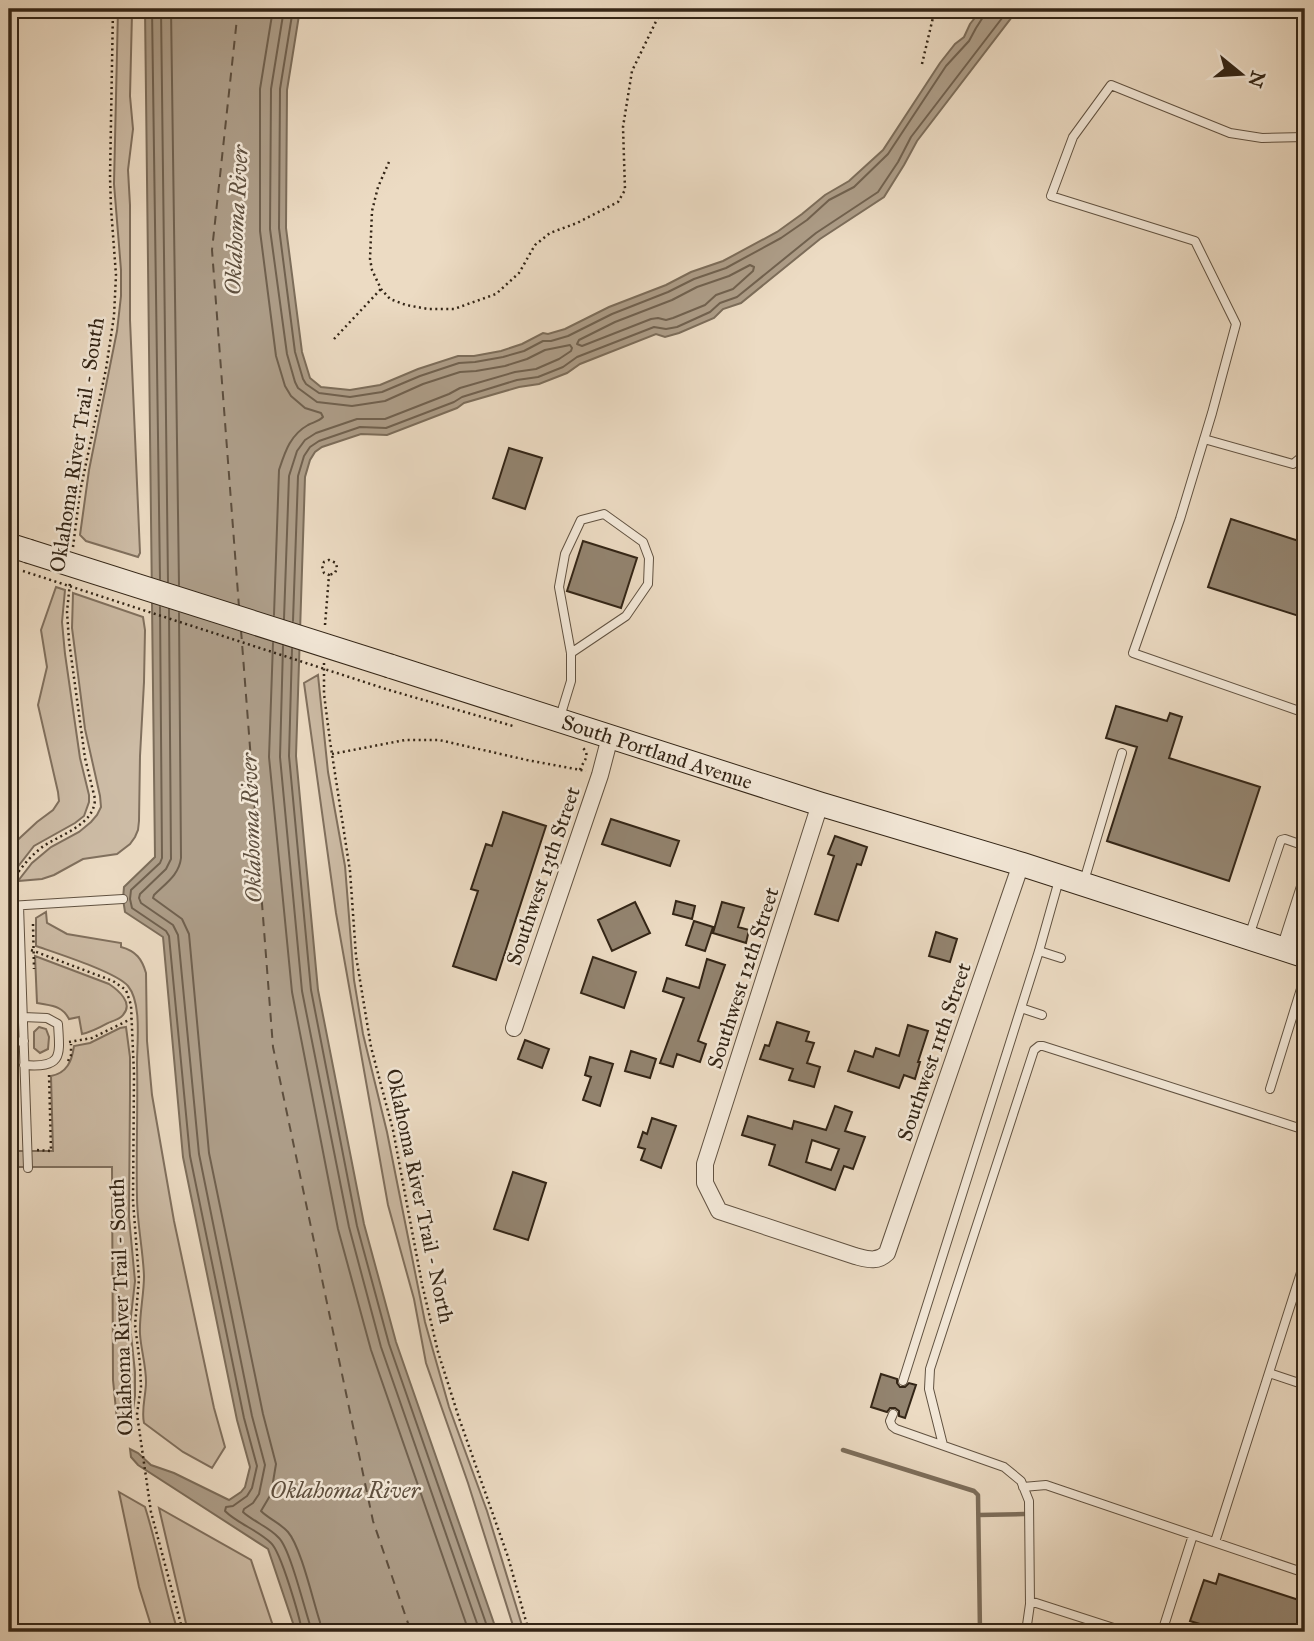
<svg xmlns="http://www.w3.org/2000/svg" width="1314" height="1641" viewBox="0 0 1314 1641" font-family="'IM FELL Great Primer',serif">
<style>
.green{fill:#cdbca6;stroke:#80705e;stroke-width:2}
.water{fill:#ad9d88;stroke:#7c6d5a;stroke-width:2}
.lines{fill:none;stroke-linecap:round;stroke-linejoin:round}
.shore{stroke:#70614f;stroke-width:2}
.stream{stroke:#7c6d5a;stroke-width:4.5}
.ferry{stroke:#5e4f3e;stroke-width:2;stroke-dasharray:9 7;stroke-linecap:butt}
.building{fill:#938470;stroke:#332516;stroke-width:2;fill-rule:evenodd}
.service-casing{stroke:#615241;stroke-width:10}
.minor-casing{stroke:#615241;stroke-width:18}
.secondary-casing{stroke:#332516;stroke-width:25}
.path{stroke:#332516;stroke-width:2.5;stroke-dasharray:2 3.5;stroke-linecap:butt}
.service{stroke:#f3e8d8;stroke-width:8}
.minor{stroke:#f3e8d8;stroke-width:16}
.secondary{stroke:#f3e8d8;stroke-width:23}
.secondary-bridge-casing{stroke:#332516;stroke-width:25;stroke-linecap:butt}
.path-bridge{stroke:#332516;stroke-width:2.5;stroke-dasharray:2 3.5;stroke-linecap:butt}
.secondary-bridge{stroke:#f3e8d8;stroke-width:23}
.labels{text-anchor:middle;stroke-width:5;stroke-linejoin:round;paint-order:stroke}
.street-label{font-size:21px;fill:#332516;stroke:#f3e8d8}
.water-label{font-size:23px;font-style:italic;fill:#5e4f3e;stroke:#f3e8d8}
</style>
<rect width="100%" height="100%" fill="#ecdbc3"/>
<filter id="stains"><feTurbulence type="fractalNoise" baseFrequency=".00286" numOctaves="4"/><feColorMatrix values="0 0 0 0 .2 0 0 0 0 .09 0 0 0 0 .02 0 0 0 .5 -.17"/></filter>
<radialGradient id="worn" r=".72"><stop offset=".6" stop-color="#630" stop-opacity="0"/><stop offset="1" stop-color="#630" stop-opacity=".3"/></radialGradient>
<path class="green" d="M118 9H132V13L130 96 133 129 128 170 130 205V320L140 553 138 557 86 541 80 535 89 470 117 331 121 296V270L114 184Z
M56 587 65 590 62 622 65 654 80 758 89 795V802L84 816 75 823 34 846 9 878V848L37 822 53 810 59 801 58 792 38 705 47 667 41 630Z
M73 593 143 617 145 630 144 682 140 756 139 821 138 830 135 837 130 844 117 854 83 859 54 875 42 879 18 881 32 863 51 847 79 832 91 822 97 815 101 807 100 796 85 729 72 628Z
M318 675 328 772 345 866 354 980 363 1034 387 1132 425 1322 449 1407 487 1511 524 1632H515L468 1483 426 1363 414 1299 388 1205 336 913 304 683Z
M46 912 47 923 67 934 121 943V947C136 951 142 959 146 973L147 1041 152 1095 174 1221 214 1408 225 1447 212 1468 183 1452 144 1423C141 1410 146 1395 146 1382 146 1365 141 1350 140 1334 139 1315 144 1295 144 1276 143 1250 137 1223 137 1197 136 1153 138 1108 137 1064 137 1043 142 1003 128 986 116 972 56 953 36 946V918Z
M35 956 109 984C118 990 134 1003 123 1015 120 1019 113 1021 108 1023 99 1028 92 1032 82 1034L79 1017 69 1019C62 1005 51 1006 37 1003Z
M39 1027 46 1029 49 1037 48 1049 40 1053 34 1048V1032Z
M126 1027 130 1057V1094L129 1217 135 1281 130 1325 135 1372V1396L131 1423 117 1420 113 1380 112 1167H9V1151H53L51 1076C67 1073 72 1061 74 1046L90 1043 120 1028Z
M119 1492 145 1507C158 1548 165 1591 178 1632H153L139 1587Z
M159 1508 251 1560 275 1632H188Z"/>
<path class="water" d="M145 9H300L287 90 286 228 302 352 310 378 321 387 350 390 380 385 418 369 458 356H474L501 351 522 344 543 333 548 334 565 329 609 307 666 285 691 272 723 261 777 232 802 214 825 195 849 181 883 150 940 63 955 44 964 37 970 24 982 9H1018L917 141 904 165 884 197 820 239 741 303 723 309 714 318 679 333 665 337 656 334 580 364 567 373 539 384 519 387 464 403 457 408 387 435 361 434 322 447 315 452 310 460 305 477 296 756 318 990 364 1224 396 1342 497 1632H296L268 1549 138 1465 131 1457 130 1449 138 1453 151 1465 174 1473 229 1500 241 1492 245 1487 250 1467 237 1420 183 1157 163 937 125 912 123 899 124 887 155 857Z"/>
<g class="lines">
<path class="shore" d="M152 9 160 579
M161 9 168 582
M171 9 179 585
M273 9 260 89V231L276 356 285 386 291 396 305 408 321 413 323 417C319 421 314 422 308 425 290 435 285 452 279 470L274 615
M284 9 271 89 270 229 287 354 295 382 298 388 317 402 352 406 385 401 423 384 460 372 476 371 505 366 527 359 545 350 570 345 572 348 571 351 559 359 536 369 515 372 460 388 449 394 385 419H357L316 433 305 440 297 451 289 476 284 619
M293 9 280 89 279 228 295 352 303 379 306 384 319 393 350 397 382 392 420 376 459 363 475 362 503 357 524 351 543 341H551L568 336 612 314 668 292 694 279 726 268 781 238 807 220 829 200 854 187 888 154 946 66 969 41 976 28 985 14 986 9
M750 265 754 267 753 271 733 289 716 295 705 305 673 318 666 320 658 318 651 319 582 346 577 344 579 340 615 322 672 300 697 287 729 276Z
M160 607 162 858 160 863 131 890 130 899 132 908 166 931 169 936 190 1156 244 1418 257 1466 252 1488 247 1496 233 1506 226 1507 225 1511C238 1524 258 1530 271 1543 281 1552 300 1618 302 1632
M169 609 171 859 166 869 140 894 139 898 141 903 173 925 178 935 199 1154 252 1416 265 1465 259 1494 253 1503 244 1509 243 1512C254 1522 269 1527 279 1538 290 1549 304 1607 310 1625L311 1632
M179 613 181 858C179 875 166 883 154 895L153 898 182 919 189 934 209 1153 263 1414 276 1464 271 1494 261 1511C269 1519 280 1523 288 1532 301 1547 313 1601 320 1622L321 1632
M293 621 298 476 304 456 310 447 319 441 360 427 386 428 454 402 462 397 517 380 538 377 563 367 577 357 654 327 666 329 677 327 710 312 720 303 737 297 816 233 878 192 898 162 911 137 1009 9
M273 643 269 757 292 992 338 1229 371 1350 469 1632
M283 646 280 757 302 991 349 1227 381 1347 480 1632
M292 649 289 756 311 990 357 1226 389 1344 489 1632"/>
<path class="stream" d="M843 1450 974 1491 978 1495 980 1632
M979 1515 1024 1514"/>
<path class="ferry" d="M238 9 212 250 239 607
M241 630 273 1047 373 1521 411 1632"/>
</g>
<path class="building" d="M509 448 542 458 525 509 493 498Z
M1231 519 1305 543V618L1208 587Z
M583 541 637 558 621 608 567 591Z
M1116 706 1167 721 1170 713 1182 717 1169 758 1260 787 1229 881 1107 841 1137 747 1106 738Z
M503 812 546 826 496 980 453 966 478 891 471 889 486 844 492 846Z
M611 819 679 841 670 866 602 844Z
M835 836 867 847 861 865 857 864 838 921 815 914 834 856 828 854Z
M676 901 695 906 692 919 673 914Z
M635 902 650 933 612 951 598 920Z
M722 902 744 908 738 927 749 930 746 943 713 933Z
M694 921 713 927 705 951 686 945Z
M936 932 957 939 950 962 929 956Z
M593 957 636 972 624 1008 581 993Z
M707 959 725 965 698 1041 706 1044 700 1062 677 1054 673 1067 660 1063 684 998 663 991 667 978 699 988Z
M777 1022 809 1032 806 1041 814 1043 807 1063 820 1067 814 1087 789 1080 793 1069 760 1059 765 1045 769 1046Z
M908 1025 928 1031 918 1062H920L915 1079 904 1075 899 1088 848 1071 855 1051 873 1057 876 1048 899 1056Z
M525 1040 549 1049 542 1068 518 1059Z
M631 1051 656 1059 650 1078 625 1071Z
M590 1057 613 1064 600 1106 583 1100 591 1077 585 1075Z
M835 1106 852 1112 845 1131 865 1137 853 1169 844 1166 835 1190 769 1165 775 1145 742 1135 748 1116 792 1129 794 1121 826 1130ZM812 1140 839 1149 831 1170 806 1162Z
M652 1118 676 1126 661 1168 641 1160 645 1149 638 1147 643 1132 647 1134Z
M513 1172 546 1183 528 1240 494 1229Z
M881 1374 897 1379V1383L900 1387H905L909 1383 916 1385 905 1418 899 1416V1411L895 1408H890L887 1412 871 1407Z
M1219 1574 1305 1602V1632H1200L1203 1625 1190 1621 1204 1580 1216 1584Z"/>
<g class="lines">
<g class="service-casing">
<path id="service" d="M1305 137 1262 138 1230 133 1111 85 1073 137 1051 196 1195 241 1236 324 1212 413 1180 519 1133 653 1305 713
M1204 439 1293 464 1305 454
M560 717 571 681V653L559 587 565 554 581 520 604 514 643 542 649 558 648 584 626 616 571 653
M1084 881 1122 753
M9 906 123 899
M19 906 28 1168
M1249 936 1281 840 1285 839 1305 846
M1039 951 1061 958
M1021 1008 1042 1015
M23 1017 47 1018 58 1024C60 1056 63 1068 24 1065
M9 1042 24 1041
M1270 1089 1305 976
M1269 1373 1305 1385
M903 1381 1039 951 1059 880
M893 1414 890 1421 892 1426 896 1429 1004 1467 1021 1481 1029 1501 1030 1604 1026 1632
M943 1445 929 1389 930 1369 1034 1050 1039 1046H1043L1305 1130
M1023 1487 1046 1485 1305 1573
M1215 1542 1305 1260
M1030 1601 1126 1632
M1162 1632 1193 1535"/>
</g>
<g class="minor-casing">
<path id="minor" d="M820 804 705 1164V1183L719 1211 855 1256C867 1259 877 1263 887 1253L1021 864
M1285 949 1305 887
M514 1028 600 775 610 737"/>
</g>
<g class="secondary-casing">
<path id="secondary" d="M9 545 28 551
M390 666 820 804 1021 864 1305 956"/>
</g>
<path class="path" d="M922 64 935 9
M389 162 378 187 372 211 370 259 372 270 381 289 390 299 406 305 428 309H454L496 294 519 273 535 245 550 233 577 223 618 202 625 190 623 127 632 71 662 9
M334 339 381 289
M73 547 80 492 106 369 114 316 116 275 111 208 110 177 113 9
M325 625 329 575 324 573 322 566 324 562 329 560 336 563 337 568 335 573 329 575
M324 663V694L330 741 350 871 356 956 371 1047 393 1130 422 1284 438 1352 459 1418 508 1557 529 1632
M389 690 513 726
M332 754 405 740H439L527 760 586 771
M580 770C583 761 591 756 583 748
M9 885C18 872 28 858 41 848 60 834 94 826 95 799L85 758 69 641 67 612 70 582
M33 924 34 969
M31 950 113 981 126 990 131 1005 134 1074 133 1201 139 1279 135 1325 140 1364 141 1387 137 1414 151 1512 183 1632
M69 1042 92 1038 131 1019
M68 1061 71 1055V1044
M37 1150 51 1151 49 1074"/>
<use href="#service" class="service"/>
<use href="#minor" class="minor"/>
<use href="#secondary" class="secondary"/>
<g class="secondary-bridge-casing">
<path id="secondary-bridge" d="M28 551 390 666"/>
</g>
<path class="path-bridge" d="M23 571 389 690"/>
<use href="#secondary-bridge" class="secondary-bridge"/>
</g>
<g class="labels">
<g class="street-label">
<text transform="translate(77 445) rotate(-81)" y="7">Oklahoma River Trail - South</text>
<text transform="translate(657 752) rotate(18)" y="7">South Portland Avenue</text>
<text transform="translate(543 876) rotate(-71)" y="7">Southwest 13th Street</text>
<text transform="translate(743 978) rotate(-72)" y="7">Southwest 12th Street</text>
<text transform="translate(934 1052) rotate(-71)" y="7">Southwest 11th Street</text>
<text transform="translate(420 1196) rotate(78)" y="7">Oklahoma River Trail - North</text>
<text transform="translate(121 1307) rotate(-92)" y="7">Oklahoma River Trail - South</text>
</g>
<g class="water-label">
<text transform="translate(236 220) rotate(-87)" y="8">Oklahoma River</text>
<text transform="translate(251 828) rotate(-92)" y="8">Oklahoma River</text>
<text x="345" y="1498">Oklahoma River</text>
</g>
</g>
<rect width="1314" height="1641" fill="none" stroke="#ecdbc3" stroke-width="35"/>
<rect x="10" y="10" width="1293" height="1620" fill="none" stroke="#332516" stroke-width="3.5"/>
<rect x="18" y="18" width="1279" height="1606" fill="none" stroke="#332516" stroke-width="2"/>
<g transform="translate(1241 74) rotate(108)" stroke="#f3e8d8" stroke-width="5" paint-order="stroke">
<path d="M0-5L12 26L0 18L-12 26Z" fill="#332516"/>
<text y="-10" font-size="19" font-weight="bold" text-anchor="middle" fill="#332516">N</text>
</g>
<rect width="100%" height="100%" filter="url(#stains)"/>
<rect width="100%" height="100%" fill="url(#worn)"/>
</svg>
